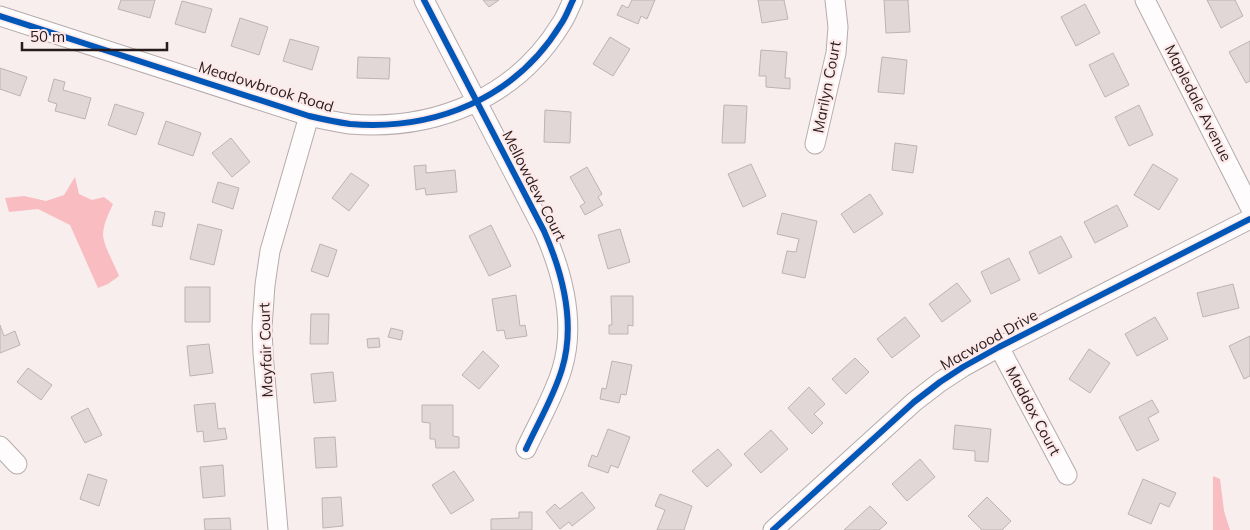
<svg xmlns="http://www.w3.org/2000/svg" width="1250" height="530" viewBox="0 0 1250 530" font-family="Mulish,sans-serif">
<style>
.forest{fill:#f8bcc1}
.building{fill:#e2d7d7;stroke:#bdb3b3}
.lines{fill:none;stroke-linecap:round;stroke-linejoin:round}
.minor-casing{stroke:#b6abac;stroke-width:21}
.minor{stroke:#fefcfc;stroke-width:19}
.cycleway-casing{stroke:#fde9e9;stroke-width:9}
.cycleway{stroke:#0057b8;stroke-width:6}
.labels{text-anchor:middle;stroke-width:4.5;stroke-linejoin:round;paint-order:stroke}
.street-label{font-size:15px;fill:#271b1b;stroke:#fde9e9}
</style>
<rect width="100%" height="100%" fill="#f8eeee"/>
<path class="forest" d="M75 177 79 194 92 200 104 197 113 204C109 213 103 224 103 235 104 247 115 265 119 276L108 284 98 288 70 225 38 209 9 212 5 198 24 196 46 201 64 195Z
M1213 476 1220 479 1224 511 1230 530H1213Z"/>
<path class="building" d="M121 0H155L150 18 118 9Z
M483 0H499L489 7Z
M632 0H655L647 19 641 16 638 24 617 15 622 5 628 8Z
M758 0H784L788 19 762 23Z
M884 0H908L910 32 886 33Z
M1207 0H1235L1243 16 1221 28Z
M182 1 212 9 205 33 175 24Z
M1085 4 1100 33 1076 46 1061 17Z
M240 18 268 27 259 55 231 46Z
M610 37 630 49 613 76 593 64Z
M290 39 319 47 312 70 283 61Z
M1250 41V81L1246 83 1229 52Z
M761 50 787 52 785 78H790V89L766 87V76H759Z
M1113 53 1129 85 1105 97 1089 65Z
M358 57 390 58 389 79 357 78Z
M882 57 907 60 904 94 878 92Z
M0 68 27 77 20 96 0 89Z
M54 79 65 82 63 90 91 98 85 119 55 111 57 104 48 101Z
M115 104 144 113 136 135 108 125Z
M724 105 747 106 745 143H722Z
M1139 105 1153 135 1129 146 1115 117Z
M545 110 571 112 570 143 544 142Z
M166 121 201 133 193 156 158 144Z
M231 138 250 162 232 177 212 153Z
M895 143 917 146 913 173 892 170Z
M751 164 766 196 743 207 728 174Z
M1153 164 1178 179 1159 210 1134 195Z
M426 165V173L455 170 457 192 426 195 425 188 416 190 414 166Z
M587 167 602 194 598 197 603 205 585 215 580 206 585 203 570 177Z
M351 173 369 185 349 211 332 198Z
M218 182 239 188 233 209 212 202Z
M870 194 883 214 854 233 841 214Z
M1117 205 1128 226 1095 243 1084 222Z
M155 211 165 213 162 227 152 225Z
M782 213 817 221 805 278 782 273 787 251 796 252 799 239 777 234Z
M198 224 222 230 214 265 190 259Z
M491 225 511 266 489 276 469 236Z
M620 229 630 262 608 269 598 235Z
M1061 236 1072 257 1039 274 1029 252Z
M320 244 337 250 328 277 311 271Z
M1009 258 1020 280 991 294 981 272Z
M957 283 971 301 942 322 929 304Z
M1233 284 1239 308 1203 317 1197 293Z
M185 287H210V322H185Z
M516 295 520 326 525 325 527 336 506 339 504 330 497 331 492 299Z
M611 296H633V326L628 325V334H609V325H612Z
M311 314H329L328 344H310Z
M905 317 920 336 892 358 877 339Z
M1155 317 1168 339 1137 356 1125 334Z
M0 325 4 336 15 331 20 345 0 353Z
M391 328 403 331 401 340 388 337Z
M1250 336V376L1244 379 1229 346Z
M379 338 380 347 368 348 367 339Z
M209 344 213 373 190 376 187 346Z
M1089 349 1110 363 1090 393 1069 379Z
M483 351 499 366 479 389 462 375Z
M855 358 869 372 846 394 832 379Z
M612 361 632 365 626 395 621 394 619 403 600 399 602 388 606 389Z
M28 368 52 385 41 400 17 382Z
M333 372 336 401 314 403 311 374Z
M809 387 825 404 814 414 823 423 812 434 788 408Z
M1152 400 1159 412 1148 418 1159 440 1137 451 1119 417Z
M215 403 218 429 225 428 227 439 204 442 203 431 197 432 194 405Z
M422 405H453V436L459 437V448H436L435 439H430V423L422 422Z
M88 408 102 435 85 443 71 417Z
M955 425 991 429 988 462 975 461V451L953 449Z
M608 429 630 437 618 468 611 465 608 473 588 466 592 455 597 457Z
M771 430 788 449 761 473 744 454Z
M335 437 337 467 316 468 314 438Z
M718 449 732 465 707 487 692 471Z
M920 459 935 477 907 501 892 484Z
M223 465 225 496 203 498 200 467Z
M454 471 474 500 451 514 432 485Z
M88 474 107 480 99 506 80 499Z
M1143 479 1176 493 1169 507 1160 503 1151 524 1128 514Z
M582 492 595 508 572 526 569 522 560 529 546 512 555 504 560 509Z
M660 494 692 506 684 530H657L665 510 655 506Z
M341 497 343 526 323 528 322 498Z
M987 497 1011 521 1002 530H982L968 516Z
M870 506 887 523 879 530H844Z
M519 512H532V530H491V519L519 518Z
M230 518 231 530H205L204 519Z"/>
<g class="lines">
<g class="minor-casing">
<path id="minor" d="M424 0 544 231C563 274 576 323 562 369 554 396 538 423 526 449
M1145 0 1250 207
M0 16 309 116C322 119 336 122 350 124 435 131 516 98 561 24 566 17 569 8 573 0
M815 144 836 53 838 27 835 0
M999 347 1067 475
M0 446 17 464
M278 530 263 353 262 327 265 285 270 251 309 116
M773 530 914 402 940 382 963 367 999 347 1250 219"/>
</g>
<use href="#minor" class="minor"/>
<g class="cycleway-casing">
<path id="cycleway" d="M424 0 544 231C563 274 576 323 562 369 554 396 538 423 526 449
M0 16 309 116C322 119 336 122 350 124 435 131 516 98 561 24 566 17 569 8 573 0
M773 530 914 402 940 382 963 367 999 347 1250 219"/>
</g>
<use href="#cycleway" class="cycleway"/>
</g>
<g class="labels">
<g class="street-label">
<text transform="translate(266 87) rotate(17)" y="5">Meadowbrook Road</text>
<text transform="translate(827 87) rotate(-79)" y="5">Marilyn Court</text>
<text transform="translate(1198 103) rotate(63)" y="5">Mapledale Avenue</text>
<text transform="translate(534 186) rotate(63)" y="5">Mellowdew Court</text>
<text transform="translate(989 340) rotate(-29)" y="5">Macwood Drive</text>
<text transform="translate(266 350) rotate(-92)" y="5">Mayfair Court</text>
<text transform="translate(1033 411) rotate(62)" y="5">Maddox Court</text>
</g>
</g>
<path d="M22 42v8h145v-8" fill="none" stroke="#271b1b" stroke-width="2.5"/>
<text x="30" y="42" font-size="15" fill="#271b1b" stroke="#fde9e9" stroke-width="4" paint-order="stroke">50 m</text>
</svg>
